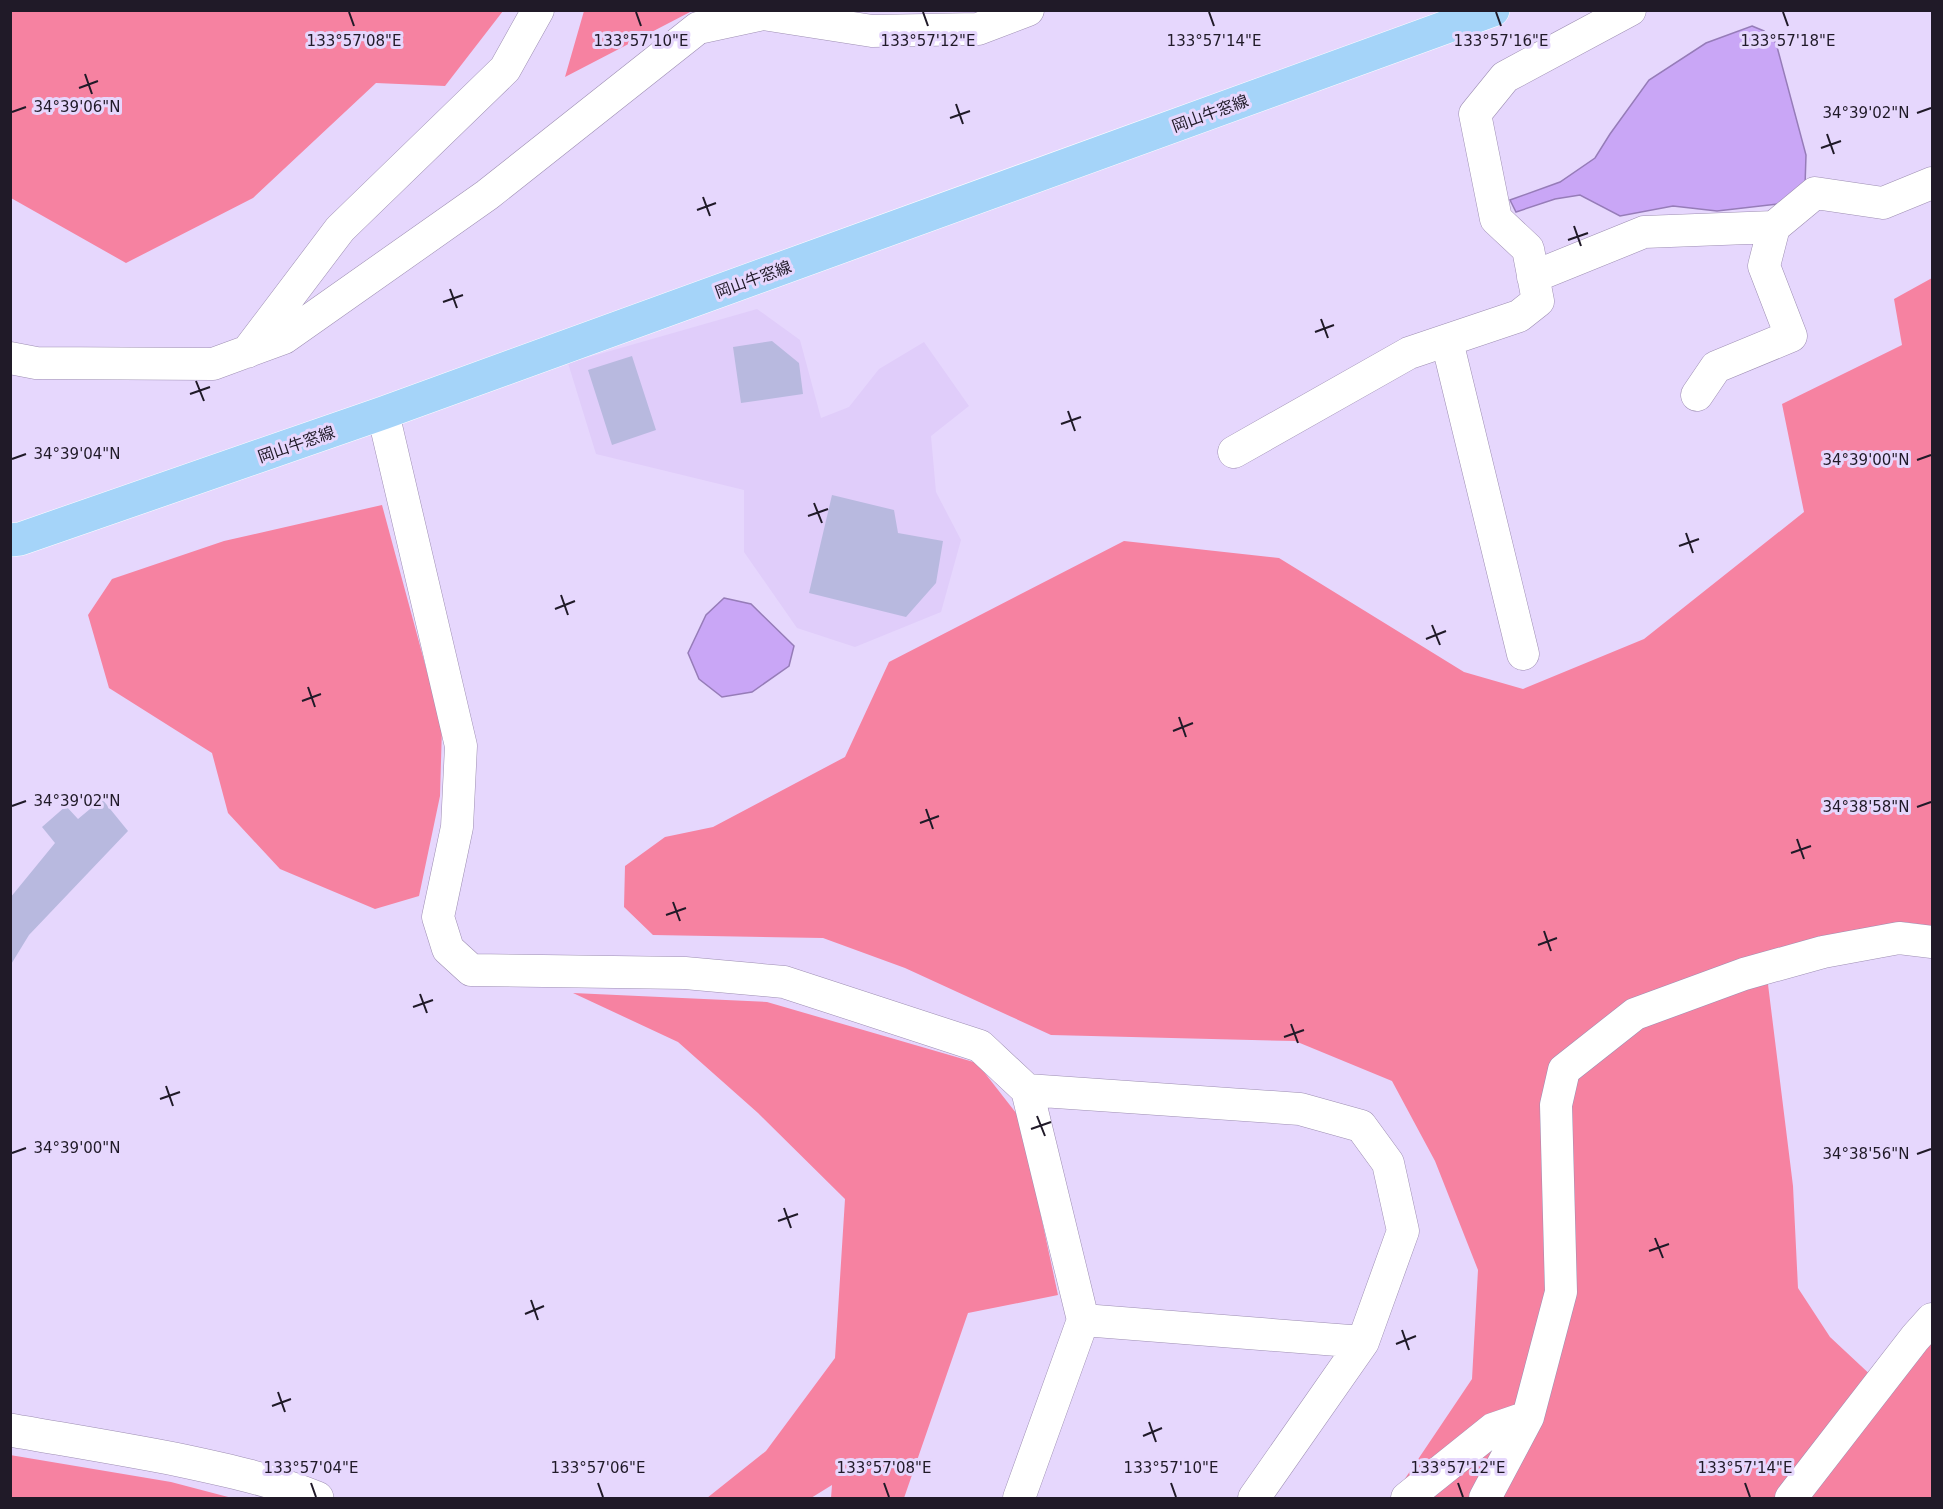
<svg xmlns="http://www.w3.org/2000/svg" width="1943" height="1509" viewBox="0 0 1943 1509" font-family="'DejaVu Sans','Noto Sans JP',sans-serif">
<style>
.built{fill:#e0cdfa}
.forest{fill:#f682a1}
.water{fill:#c9a6f6;stroke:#967cb8;stroke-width:1.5}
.building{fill:#b8b9df}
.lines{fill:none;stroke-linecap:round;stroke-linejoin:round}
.minor-casing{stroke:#9d8eb2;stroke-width:33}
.tertiary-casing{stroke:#9d8eb2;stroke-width:34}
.primary-casing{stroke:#fff;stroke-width:34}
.minor{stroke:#fff;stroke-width:32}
.tertiary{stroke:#fff;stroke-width:33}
.primary{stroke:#a5d4f9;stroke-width:33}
.ticks{fill:none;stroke:#201a28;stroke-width:2}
.labels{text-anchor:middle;stroke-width:6;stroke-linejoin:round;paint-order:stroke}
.street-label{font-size:16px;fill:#201a28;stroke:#e6d7fd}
.ticks-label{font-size:15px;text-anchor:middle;fill:#201a28;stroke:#e6d7fd;stroke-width:6;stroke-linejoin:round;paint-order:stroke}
</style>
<rect width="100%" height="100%" fill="#e6d7fd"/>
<path class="built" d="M757 309 800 340 821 418 849 407 879 369 924 342 969 406 931 436 936 492 961 540 941 612 855 647 797 628 744 552V490L596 454 568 363Z"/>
<path class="forest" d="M11 10H503V11L445 86 376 83 253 198 126 263 11 198Z
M584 11V10L692 11 565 77Z
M1932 278V926L1903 922 1764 952 1793 1186 1798 1288 1830 1337 1891 1394 1932 1340V1498H1392L1472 1379 1478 1270 1435 1161 1392 1081 1295 1041 1051 1035 905 968 823 938 653 935 624 907 625 866 665 837 713 827 845 757 889 662 1124 541 1279 558 1464 672 1523 689 1644 639 1804 512 1782 404 1902 345 1894 299Z
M382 505 442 727 440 796 419 896 375 909 280 869 228 813 212 753 109 688 88 615 112 579 224 541Z
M573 993 767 1002 977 1063 1020 1118 1058 1295 968 1313 904 1498H831L832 1485 811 1498H707L766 1451 835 1358 845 1199 758 1113 678 1042Z
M10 1455 171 1482 232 1498H11Z"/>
<path class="water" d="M1752 26 1764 31 1776 43 1806 155 1805 186 1786 203 1717 211 1673 206 1620 216 1580 195 1555 199 1516 212 1510 200 1560 182 1595 158 1610 134 1649 80 1706 43Z
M724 598 751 604 794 646 789 666 752 692 722 697 699 679 688 653 706 615Z"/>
<path class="building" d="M772 341 799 363 803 394 741 403 733 347Z
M632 356 656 430 612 445 588 370Z
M832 495 894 510 898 533 943 541 936 583 906 617 809 593Z
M102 799 128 831 29 935 10 966V898L55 843 42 827 66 806 78 819Z"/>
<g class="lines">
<g class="minor-casing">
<path id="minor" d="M1774 227 1815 193 1883 203 1932 183
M1533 277 1644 232 1774 227 1764 266 1791 336 1716 367 1697 395
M1447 341 1523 654
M247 352 340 229 505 69 538 10
M10 358 36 363 213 364 284 338 487 195 698 28 763 14 872 31 978 29 1028 10
M383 413 461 746 457 827 438 917 448 949 471 970 685 973 784 982 980 1046 1027 1090 1083 1320 1019 1498
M1234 452 1409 353 1519 316 1538 301 1528 249 1496 219 1475 114 1505 77 1630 10
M1027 1090 1300 1109 1361 1126 1388 1163 1403 1231 1363 1342 1254 1498
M1083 1320 1363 1342
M1407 1498 1493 1429 1528 1417
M1485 1498 1528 1417 1561 1292 1556 1105 1564 1070 1635 1014 1744 974 1823 952 1899 938 1932 942
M1791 1498 1915 1338 1932 1319"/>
</g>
<g class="tertiary-casing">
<path id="tertiary" d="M10 1430C67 1440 123 1449 179 1460 226 1470 273 1480 317 1498"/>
</g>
<g class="primary-casing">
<path id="primary" d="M10 540 20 539 383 413 1493 10"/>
</g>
<use href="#minor" class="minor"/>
<use href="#tertiary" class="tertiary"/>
<use href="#primary" class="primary"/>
</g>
<path class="ticks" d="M349 12 354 26M636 12 641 26M923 12 928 26M1209 12 1214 26M1496 12 1501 26M1783 12 1788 26M85 74 92 94M79 88 98 81M956 104 963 124M12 112 26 107M1917 113 1931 108M950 118 970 111M1827 134 1834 154M1821 148 1841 141M703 197 710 216M697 210 716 203M1574 226 1581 246M1568 240 1588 233M450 289 457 308M443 302 463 295M1321 319 1328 338M1315 332 1334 325M196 381 204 401M190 394 210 387M1068 411 1075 431M1061 424 1081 417M12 459 26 454M1917 460 1931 455M814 503 822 523M808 516 828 509M1686 533 1693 553M1679 546 1699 539M561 595 568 615M555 609 575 601M1432 625 1440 645M1426 639 1446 631M308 687 315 707M302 701 321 694M1179 717 1186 737M1173 731 1193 723M12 806 26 801M1917 807 1931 802M926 809 933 829M920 823 939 816M1797 839 1804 859M1791 853 1811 846M673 902 680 921M666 915 686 908M1544 931 1551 951M1538 945 1557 938M420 994 427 1013M413 1007 433 1000M1291 1024 1298 1043M1284 1037 1304 1030M166 1086 173 1106M160 1099 180 1092M1037 1116 1045 1136M1031 1129 1051 1122M12 1153 26 1148M1917 1154 1931 1149M784 1208 791 1228M778 1221 798 1214M1655 1238 1663 1258M1649 1251 1669 1244M531 1300 538 1320M525 1314 544 1306M1402 1330 1409 1350M1396 1344 1416 1336M278 1392 285 1412M272 1406 291 1399M1149 1422 1156 1442M1143 1436 1162 1428M311 1483 316 1497M598 1483 603 1497M884 1483 889 1497M1171 1483 1176 1497M1458 1483 1463 1497M1745 1483 1750 1497"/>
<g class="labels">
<g class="street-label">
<text transform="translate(1210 113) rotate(-20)" y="6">岡山牛窓線</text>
<text transform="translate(753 279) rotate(-20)" y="6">岡山牛窓線</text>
<text transform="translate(296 444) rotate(-19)" y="6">岡山牛窓線</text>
</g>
</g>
<g class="ticks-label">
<text x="354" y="46">133°57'08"E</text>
<text x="641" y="46">133°57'10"E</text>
<text x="928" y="46">133°57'12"E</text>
<text x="1214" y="46">133°57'14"E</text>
<text x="1501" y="46">133°57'16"E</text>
<text x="1788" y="46">133°57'18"E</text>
<text x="77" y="112">34°39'06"N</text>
<text x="1866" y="118">34°39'02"N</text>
<text x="77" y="459">34°39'04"N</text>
<text x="1866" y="465">34°39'00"N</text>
<text x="77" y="806">34°39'02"N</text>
<text x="1866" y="812">34°38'58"N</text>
<text x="77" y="1153">34°39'00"N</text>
<text x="1866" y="1159">34°38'56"N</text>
<text x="311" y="1473">133°57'04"E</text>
<text x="598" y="1473">133°57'06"E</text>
<text x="884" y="1473">133°57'08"E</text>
<text x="1171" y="1473">133°57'10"E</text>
<text x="1458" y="1473">133°57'12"E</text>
<text x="1745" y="1473">133°57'14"E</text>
</g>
<rect width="1943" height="1509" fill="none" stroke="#201a28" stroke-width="24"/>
</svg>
